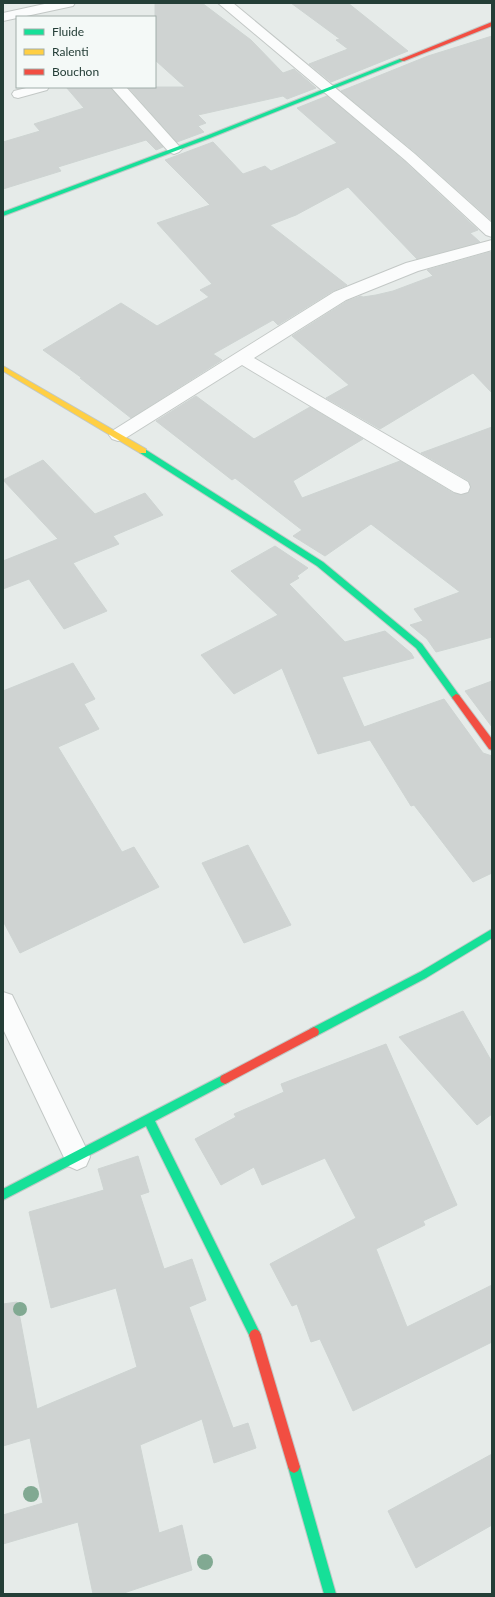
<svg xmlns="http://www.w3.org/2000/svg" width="495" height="1597" viewBox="0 0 495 1597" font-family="Lato,sans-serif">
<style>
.building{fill:#cfd3d2;stroke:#ced4d2}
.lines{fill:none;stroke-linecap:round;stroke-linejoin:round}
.lane-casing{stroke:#c3c8c6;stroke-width:2}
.street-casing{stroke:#c3c8c6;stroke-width:2}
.fast-casing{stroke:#c1c8c6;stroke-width:2}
.slow-casing{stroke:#c1c8c6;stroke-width:2}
.jam-casing{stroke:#c1c8c6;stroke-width:2}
.lane{fill:#fbfcfc;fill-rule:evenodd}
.street{fill:#fbfcfc;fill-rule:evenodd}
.fast{fill:#16e098;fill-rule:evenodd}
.slow{fill:#ffcf43;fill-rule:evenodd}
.jam{fill:#f24e42;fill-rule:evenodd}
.tree{fill:#81a992}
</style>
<rect width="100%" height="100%" fill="#e6ebe9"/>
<path class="building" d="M155 3H202L251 40 283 73 294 69 316 88 287 99 283 96 198 115 206 123 198 126 204 132 177 142 128 87H185L155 60Z
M291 3H348L408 51 331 82 309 64 348 49 336 40 340 39Z
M492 36V221L416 153 341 91 428 56Z
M66 87H110L163 147 156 150 146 140 58 167 61 171 3 189V142L40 131 34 124 84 108Z
M327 96 404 161 478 230 470 233 480 242 417 259 348 187 296 215 270 225 347 285 333 291 278 325 273 320 213 354 222 360 131 418 80 378H82L43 350 121 303 157 326 209 297 200 290 212 284 157 223 210 205 165 160 213 142 243 174 265 166 271 171 337 143 297 108Z
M490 252 492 254V393L473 373 380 429 326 398 349 385 292 336 347 301 361 296 363 297 376 295 393 291 433 276 427 270Z
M196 396 254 439 310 407 363 439 293 481 302 498 400 461 453 493 461 495 468 493 471 488 469 481 421 453 492 427V637L436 652 427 639 410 625 423 621 414 609 460 592 371 524 325 556 293 536 302 530 235 478 232 480 156 421Z
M43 460 95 514 145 493 163 515 113 536 119 544 73 563 107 611 64 629 29 579 3 589V561L58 539 3 480Z
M275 546 308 568 297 576 299 578 289 584 345 642 385 631 411 653 414 658 342 677 364 727 444 699 483 753 492 756V873L473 882 414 805 411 806 370 740 318 754 282 668 234 694 201 655 278 615 231 571Z
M73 663 95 699 84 704 99 729 58 747 122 852 134 847 159 887 20 953 3 921V691Z
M492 681V727L465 691Z
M248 845 291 925 244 943 202 863Z
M463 1011 492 1062V1114L477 1125 399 1037Z
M386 1044 457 1205 423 1221 425 1225 376 1249 407 1327 492 1285V1342L353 1411 320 1339 311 1342 297 1304 292 1306 270 1264 356 1218 325 1158 262 1185 254 1167 221 1185 195 1139 236 1117 234 1114 284 1092 281 1084Z
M138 1156 149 1192 140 1195 164 1269 192 1259 206 1300 189 1307 233 1428 248 1423 256 1448 214 1463 202 1419 140 1445 159 1533 182 1525 192 1570 121 1594H93L78 1522 3 1544V1515L43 1503 30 1438 3 1446V1304L17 1302 37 1409 137 1367 116 1288 51 1308 29 1212 104 1190 98 1169Z
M492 1454V1525L416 1568 388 1511Z"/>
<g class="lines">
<g class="lane-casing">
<path id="lane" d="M30 87H49L47 90 18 98 14 97 12 94 14 91Z"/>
</g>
<g class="street-casing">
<path id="street" d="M49 3H75L73 6 3 21V13Z
M218 3H233L415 154 492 223V237L486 235 405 160Z
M111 87H126L179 146 182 149 179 152 174 154 169 152Z
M492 240V250L418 271 346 300 254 358 468 482 470 487 468 492 461 494 454 492 242 365 124 439 118 441 112 439 109 435 112 431 334 292 406 263Z
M3 992 12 995 86 1148 90 1157 86 1166 77 1170 68 1166 3 1029Z"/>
</g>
<g class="fast-casing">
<path id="fast" d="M400 59 405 60 210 138 3 216V212L206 136Z
M143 448 323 562 422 644 459 695 460 697 459 699H453L416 648 317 566 140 453 139 451Z
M492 929V938L426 978 318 1035 314 1037 310 1035 309 1032 310 1029 420 972Z
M225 1074 229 1076 230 1079 229 1082 155 1121 259 1331 261 1335 259 1339 255 1341 251 1339 146 1126 3 1200V1189Z
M294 1461 298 1463 300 1467 336 1594H324L288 1467 290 1463Z"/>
</g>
<g class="slow-casing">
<path id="slow" d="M3 366 146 449V453H140L3 371Z"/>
</g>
<g class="jam-casing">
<path id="jam" d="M492 22V26L404 61 399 60Z
M456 694 459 695 492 739V750L489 749 453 699 452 697Z
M314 1027 318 1029 319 1032 318 1035 229 1082 225 1084 221 1082 220 1079 221 1076Z
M255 1329 259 1331 261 1335 300 1467 298 1471 294 1473 290 1471 288 1467 249 1335 251 1331Z"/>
</g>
<use href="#lane" class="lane"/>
<use href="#street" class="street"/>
<use href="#fast" class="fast"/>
<use href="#slow" class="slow"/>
<use href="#jam" class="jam"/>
</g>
<g class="tree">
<circle cx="20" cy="1309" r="7"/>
<circle cx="31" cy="1494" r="8"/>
<circle cx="205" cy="1562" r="8"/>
</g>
<rect width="495" height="1597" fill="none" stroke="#243e37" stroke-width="8"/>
<rect x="16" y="16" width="140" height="72" fill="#f4f9f7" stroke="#a1aeaa"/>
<rect x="24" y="29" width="20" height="6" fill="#16e098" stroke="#a1aeaa"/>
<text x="52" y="36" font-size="12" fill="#243e37">Fluide</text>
<rect x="24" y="49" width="20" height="6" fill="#ffcf43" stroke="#a1aeaa"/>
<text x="52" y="56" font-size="12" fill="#243e37">Ralenti</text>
<rect x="24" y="69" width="20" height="6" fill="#f24e42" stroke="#a1aeaa"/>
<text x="52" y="76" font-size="12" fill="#243e37">Bouchon</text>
</svg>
